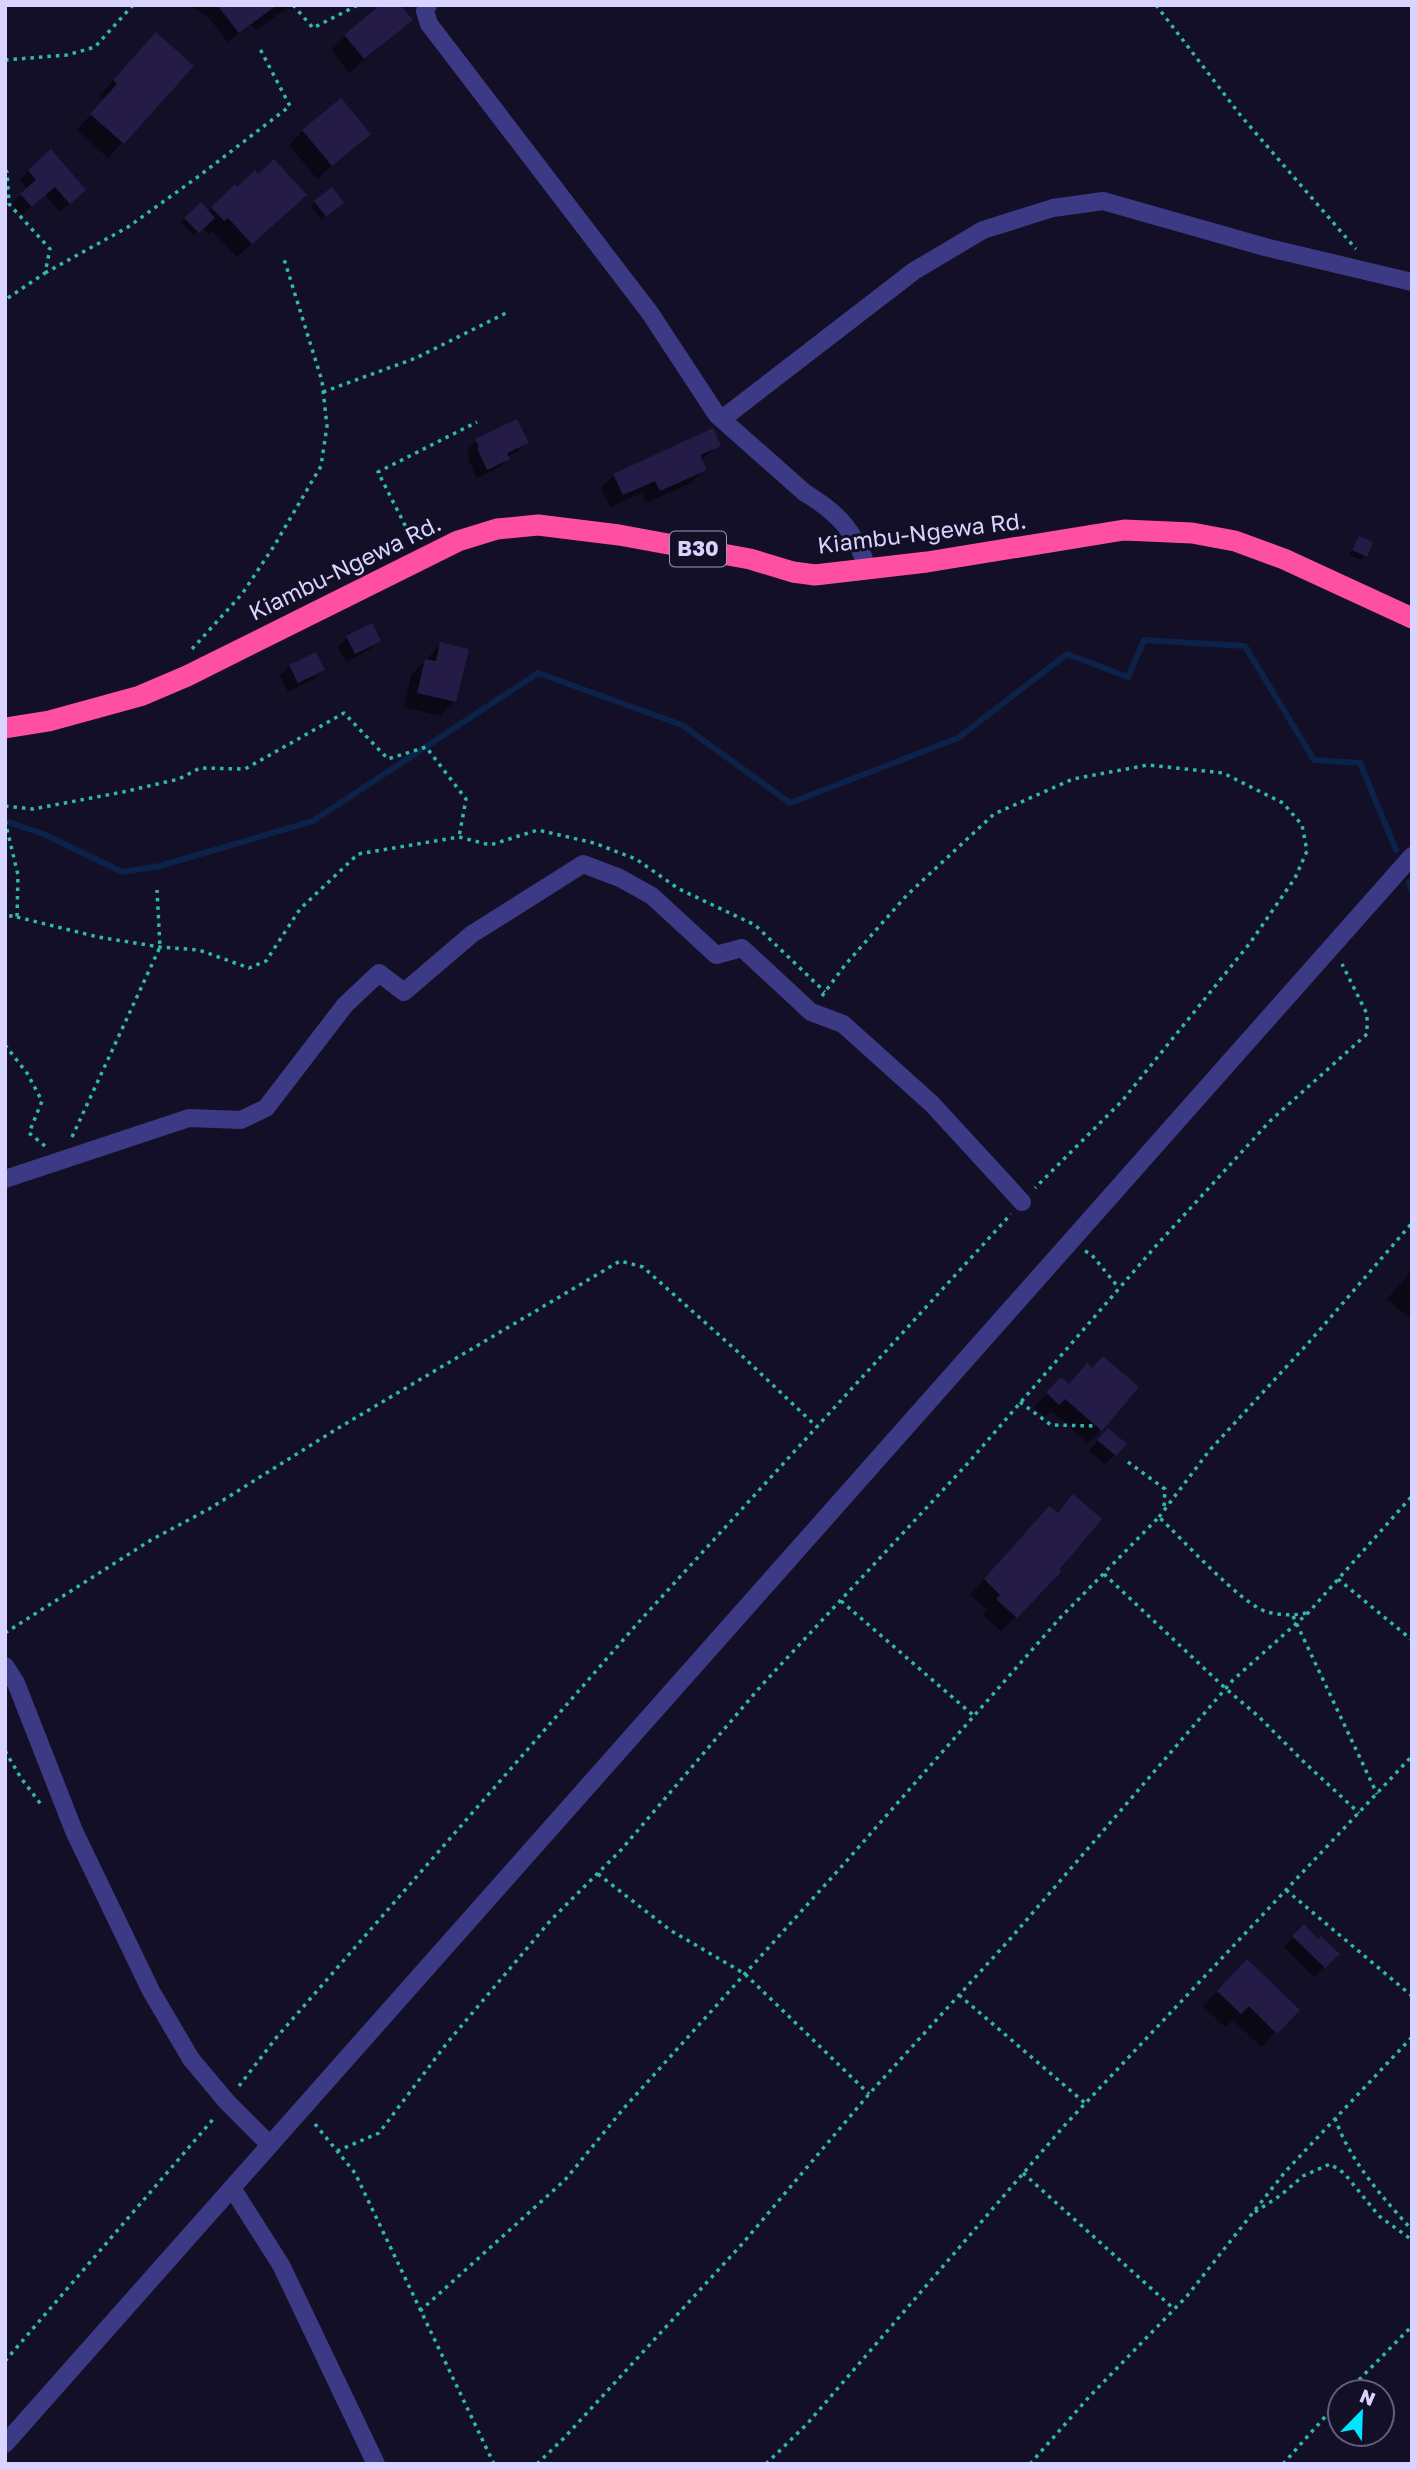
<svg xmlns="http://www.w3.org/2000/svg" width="1417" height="2469" viewBox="0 0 1417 2469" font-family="'Golos Text',sans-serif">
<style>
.shadow{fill:#0007}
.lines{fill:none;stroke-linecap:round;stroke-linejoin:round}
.stream{stroke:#0c2248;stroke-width:6}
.building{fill:#241b47}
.path{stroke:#2fb8b0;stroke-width:3.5;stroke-dasharray:3.5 5;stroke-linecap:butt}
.minor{stroke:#3d3a85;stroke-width:18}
.highway{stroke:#ff4fa3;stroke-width:21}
.labels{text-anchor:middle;stroke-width:6;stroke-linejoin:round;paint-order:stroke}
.shield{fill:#130f26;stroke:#9e99be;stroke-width:2}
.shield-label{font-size:21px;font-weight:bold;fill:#d9d4ff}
.street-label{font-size:23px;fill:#d9d4ff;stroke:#130f26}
</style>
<rect width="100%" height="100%" fill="#130f26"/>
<path class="shadow" d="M190 5H300L292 10 289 7 256 30 251 25 227 42 210 19Z
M410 20 349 73 331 50 345 36Z
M142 49 192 66 108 158 77 130 104 99 99 96Z
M303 131 369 134 317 179 289 145Z
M29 171 74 199 60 212 45 195 22 215 12 204 27 189 20 180Z
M235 187 290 209 237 257 212 231 209 235 202 228 194 236 181 223 201 205 208 212Z
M331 190 338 207 321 220 311 206Z
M476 441 527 442 517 452 507 457 508 459 498 468 477 478 468 459 470 457 467 450Z
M718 446 700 461 704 470 691 483 646 503 642 493 610 507 601 488 614 475Z
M1359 538 1365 556 1361 560 1349 555Z
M347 638 379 640 369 650 346 662 338 647Z
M441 644 454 701 440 716 404 707 411 675Z
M290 666 323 670 314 679 288 692 280 676Z
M1412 1270V1315L1409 1318 1387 1299Z
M1061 1379 1101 1429 1088 1443 1051 1411 1045 1417 1034 1407Z
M1098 1440 1115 1455 1105 1464 1089 1451Z
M1073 1497 1016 1617 1001 1631 983 1615 987 1610 970 1595 1035 1523 1056 1514Z
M1304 1926 1318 1941 1337 1954 1314 1977 1284 1947Z
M1247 1961 1298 2010 1261 2047 1233 2020 1225 2027 1203 2006Z"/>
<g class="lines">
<path class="stream" d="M5 821 46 835 122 872 160 866 313 821 538 673 682 725 790 803 958 738 1067 654 1128 677 1144 640 1245 646 1314 760 1360 763 1396 850
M1409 882 1412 891"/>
</g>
<path class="building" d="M217 5H277L239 33Z
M380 5H400L413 20 364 59 344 35Z
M156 32 194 66 124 144 90 114 117 84 113 80Z
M341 98 371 134 332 166 302 130Z
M51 149 86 190 70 204 55 187 32 207 20 194 36 180 28 170Z
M274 159 307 195 252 244 228 218 224 221 211 207 235 184 237 187 255 170 258 174Z
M332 187 344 203 326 217 314 201Z
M201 202 215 218 199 233 184 218Z
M517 419 529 443 507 453 510 459 487 470 477 448 479 447 475 439Z
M713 428 721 446 700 455 707 470 660 491 655 481 623 495 613 474Z
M1359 536 1373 542 1367 557 1352 550Z
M372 623 381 641 355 654 346 636Z
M440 642 469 649 456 702 417 693 425 659 436 661Z
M316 652 325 670 298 683 289 665Z
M1103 1356 1139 1387 1102 1431 1065 1399 1059 1405 1046 1392 1061 1377 1069 1384 1087 1363 1092 1368Z
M1108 1428 1127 1444 1116 1456 1097 1440Z
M1073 1494 1102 1519 1059 1570 1061 1572 1017 1618 996 1599 1000 1595 984 1579 1049 1506 1058 1513Z
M1304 1924 1318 1939 1321 1936 1340 1954 1325 1968 1292 1936Z
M1247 1959 1300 2010 1277 2034 1249 2006 1241 2014 1217 1991Z"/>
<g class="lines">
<path class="path" d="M293 5 313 28 358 5
M1156 5 1241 116 1356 249
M5 60 67 55 95 47 133 5
M5 170 7 172 9 204 50 249 45 273 5 300
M45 273 128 227 199 176 290 106 259 47
M323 392 416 358 506 313
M413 541 378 472 477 422
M192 649 242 594 274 546 321 466 327 426 322 381 284 259
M5 806 33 809 123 792 179 779 200 768 245 769 344 713 388 759 426 747 466 799 459 837
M5 821 18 875 17 917 5 915
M17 917 98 937 160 947 199 950 249 968 266 961 300 909 358 854 459 837 490 845 538 830 594 843 636 859 679 889 755 925 825 992
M822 996 845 965 907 895 994 814 1073 779 1148 765 1223 773 1283 803 1302 825 1307 851 1295 878 1250 943 1122 1101 1035 1188
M5 1045 27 1073 42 1101 29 1133 45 1146
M72 1137 160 947 157 890
M1085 1251 1091 1254 1119 1288
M1020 1402 1051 1425 1096 1426
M1128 1462 1165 1489 1164 1508
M1159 1517 1209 1451 1311 1340 1412 1223
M1104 1574 1225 1688 1258 1716 1305 1763 1359 1813
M1338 1579 1412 1640
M841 1601 973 1715
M1293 1616 1377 1794
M5 1633 151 1540 209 1509 335 1430 620 1261 643 1267 738 1352 817 1427
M5 1751 21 1778 43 1807
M598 1874 670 1930 745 1974 869 2094
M1286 1890 1412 1996
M959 1995 1085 2103
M239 2086 276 2038 637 1624 1011 1214
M1335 2118C1349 2160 1383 2198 1412 2230
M315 2124 355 2173 494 2464
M337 2151 379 2133 447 2043 550 1921 621 1850 761 1686 969 1462 1154 1248 1270 1121 1367 1034V1014L1342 964
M1023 2173 1174 2309
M1255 2212 1281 2195 1303 2176 1330 2164 1344 2173 1379 2216 1412 2240
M420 2311 565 2180 624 2108 843 1865 1060 1618 1159 1517C1182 1539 1241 1604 1267 1612 1280 1615 1293 1616 1306 1613
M5 2361 215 2117
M1347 2392 1412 2326
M537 2464 564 2438 743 2243 869 2094 1011 1938 1233 1680 1308 1613 1412 1496
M766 2464 807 2424 1064 2126 1412 1756
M1030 2464 1089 2397 1187 2296 1285 2172 1412 2037
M1283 2464 1340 2400"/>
<path class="minor" d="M428 5 425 11 429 24 650 313 717 415 805 493C839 513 856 533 868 570
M722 419 914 271 983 230 1053 208 1103 201 1265 247 1412 282
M5 1179 189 1118 241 1120 266 1108 345 1005 379 973 404 992 472 934 583 864 620 878 652 896 716 955 742 948 811 1012 843 1024 932 1104 1022 1202
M5 1666 16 1683 74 1831 151 1991 191 2059 227 2102 270 2145
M232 2188 281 2265 376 2464
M5 2444 1412 856"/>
<path class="highway" d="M5 728 49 721 140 696 187 676 458 541 497 529 538 525 619 535 750 559 793 572 815 575 927 562 1124 530 1192 533 1235 541 1284 559 1412 618"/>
</g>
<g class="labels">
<rect class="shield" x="670" y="531.5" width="56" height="35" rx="5"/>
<g class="shield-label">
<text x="698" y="556">B30</text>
</g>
<g class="street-label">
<text transform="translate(922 533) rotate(-7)" y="8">Kiambu-Ngewa Rd.</text>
<text transform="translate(345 568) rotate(-26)" y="8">Kiambu-Ngewa Rd.</text>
</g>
</g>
<rect width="1417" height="2469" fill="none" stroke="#d9d4ff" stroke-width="14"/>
<g transform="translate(1361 2413) rotate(23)"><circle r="33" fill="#130f26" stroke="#625e7d" stroke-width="2"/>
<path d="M0-5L12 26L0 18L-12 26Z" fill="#00e5ff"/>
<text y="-10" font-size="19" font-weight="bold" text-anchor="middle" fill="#d9d4ff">N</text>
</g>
</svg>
